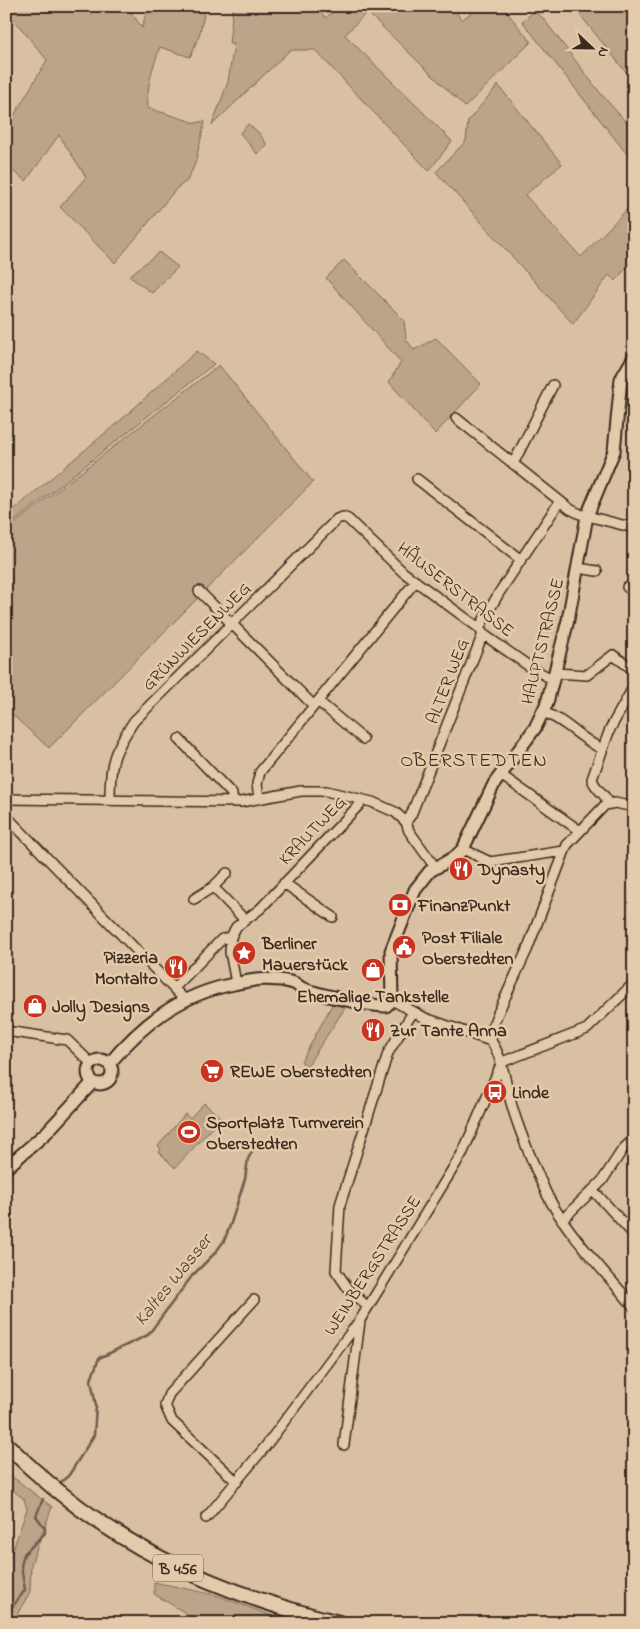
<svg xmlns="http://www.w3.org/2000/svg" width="640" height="1629" viewBox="0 0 640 1629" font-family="'Indie Flower',sans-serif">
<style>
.green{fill:#bca48a;stroke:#7c6754}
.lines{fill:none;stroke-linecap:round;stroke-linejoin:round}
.stream{stroke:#705d4b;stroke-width:2.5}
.minor-casing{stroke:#3b2a1e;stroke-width:12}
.tertiary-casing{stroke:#3b2a1e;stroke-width:15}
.primary-casing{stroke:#3b2a1e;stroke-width:18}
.minor{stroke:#e3caab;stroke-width:9}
.tertiary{stroke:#e3caab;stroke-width:11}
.primary{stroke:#e3caab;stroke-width:14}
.labels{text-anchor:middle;stroke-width:5;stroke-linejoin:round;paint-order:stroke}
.shield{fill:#e3caab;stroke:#6d5a48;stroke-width:1}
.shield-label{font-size:16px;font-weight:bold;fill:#3b2a1e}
.street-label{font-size:18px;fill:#3b2a1e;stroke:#e3caab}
.poi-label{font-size:18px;font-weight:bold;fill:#3b2a1e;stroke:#e3caab;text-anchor:start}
.water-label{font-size:19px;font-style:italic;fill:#4d3b2d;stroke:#e3caab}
.quarter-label{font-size:20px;letter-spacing:1px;fill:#3b2a1e;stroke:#e3caab}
</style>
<rect width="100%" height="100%" fill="#d9c0a3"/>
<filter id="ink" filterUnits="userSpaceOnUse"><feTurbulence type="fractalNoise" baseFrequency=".02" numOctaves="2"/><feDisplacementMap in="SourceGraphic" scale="10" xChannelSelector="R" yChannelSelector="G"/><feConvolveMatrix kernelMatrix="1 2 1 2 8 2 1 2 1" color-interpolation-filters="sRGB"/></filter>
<g filter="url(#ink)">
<path class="green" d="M6 6H127L142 28 148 6H206L199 36 190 57 160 47C153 67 146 86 148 108L196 123 205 121 195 164 187 181 177 188 115 263 60 207 86 177 59 135 26 181 6 166V129L47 60 6 10Z
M233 6H315L326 18 339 6H451L462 20 479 6H502L531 42 465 107 367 12 345 35 452 141 429 171 315 50H290L212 125 228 82 234 44H229Z
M573 6H630L634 10V66L626 72Z
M534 12 542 17 601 94 634 131V163L522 21Z
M498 85 562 164 525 195 581 257 634 202V259L615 281 609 275 573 324 436 172 466 141 468 121Z
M248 124 259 133 267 145 257 154 240 133Z
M159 252 178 267 152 293 129 276Z
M344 260 404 320 406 339 414 350 436 338 481 384 435 434 389 382 401 362 326 278Z
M197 351 214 364 6 528V516L122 419Z
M219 365 313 482 49 748 6 709V530Z
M333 1003 345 1008 307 1066 301 1062Z
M204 1103 221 1118 175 1168 159 1152 161 1149 158 1146 185 1114 190 1118Z
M6 1472 52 1507 31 1564 30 1592 12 1623H6V1570L27 1509 24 1499 6 1485Z
M154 1582 216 1595 291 1623H202L154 1594Z"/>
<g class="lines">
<path class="stream" d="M60 1483 69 1475 94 1435 96 1406 91 1380 99 1358 148 1335 192 1276 215 1253 224 1241 231 1223 245 1179 248 1159 255 1146
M6 1615 25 1590 21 1566 24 1554 45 1533V1528L36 1516 43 1499"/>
<g class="minor-casing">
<path id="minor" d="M456 418 570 509 580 514 634 528
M513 464 553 385
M417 479 521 560
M578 568 597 571
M627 587 634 592
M199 591 314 706
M479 628 499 593 560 501
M555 673 587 675 613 655 634 670
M318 701 363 739
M543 712C566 720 580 739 602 749
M179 739 232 794V801
M501 775 580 831
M259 798 257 784 260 772 415 582
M6 799 241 802 301 791H326L372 802 395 812 406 822 409 831 435 867
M110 800C110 761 113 753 134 721L337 519 343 517 348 519 403 572 479 628 483 634 533 669 554 680
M609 803C604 793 595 789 592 779L610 729 634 686
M6 816 184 999
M406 822 411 815 483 634
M463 849 490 862 564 851
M227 873 213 887 245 920
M284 883 333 917
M194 899 213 887
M231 937 230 952 236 983
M174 988 222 939 231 937 236 927 260 909 360 804 361 799
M392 1000 425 1018 491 1041C504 1060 505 1084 512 1106 520 1134 532 1161 544 1188 560 1226 607 1274 634 1307
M6 1031 67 1040 92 1064
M491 1041 492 1027 498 1013 527 950 567 845 605 805 615 803 634 807
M502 1062 587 1029 634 983
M593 1190 634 1235
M562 1220 602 1181 623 1149 634 1139
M368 1307 350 1291 336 1271 340 1205 388 1053 413 1012
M344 1445 360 1321
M237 1482 172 1421 165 1405 169 1394 254 1300
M206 1518 265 1447 360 1320 463 1152 502 1062"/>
</g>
<g class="tertiary-casing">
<path id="tertiary" d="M88 1072a12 12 0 1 1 24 0a12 12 0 1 1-24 0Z
M109 1064C143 1023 181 994 234 984 255 979 273 977 294 983 298 985 300 988 304 989 317 994 373 1007 386 1006L392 1000 391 951 415 890 430 871 455 857 463 849 494 784 535 728 547 703 568 620 587 516 614 451 621 379 634 357
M6 1168 46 1133 93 1082"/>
</g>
<g class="primary-casing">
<path id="primary" d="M6 1444C102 1541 209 1591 339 1623"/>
</g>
<use href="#minor" class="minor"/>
<use href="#tertiary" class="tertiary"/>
<use href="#primary" class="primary"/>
</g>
</g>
<defs>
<g id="restaurant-disc" transform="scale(1.25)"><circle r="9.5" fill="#c8321e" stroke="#e3caab"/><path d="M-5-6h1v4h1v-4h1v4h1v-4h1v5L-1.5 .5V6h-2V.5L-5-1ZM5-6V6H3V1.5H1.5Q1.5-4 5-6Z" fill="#fff"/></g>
<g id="bank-disc" transform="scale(1.25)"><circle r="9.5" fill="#c8321e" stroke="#e3caab"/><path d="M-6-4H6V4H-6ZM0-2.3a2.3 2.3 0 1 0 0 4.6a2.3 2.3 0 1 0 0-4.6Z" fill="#fff"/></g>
<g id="civic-disc" transform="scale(1.25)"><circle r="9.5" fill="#c8321e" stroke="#e3caab"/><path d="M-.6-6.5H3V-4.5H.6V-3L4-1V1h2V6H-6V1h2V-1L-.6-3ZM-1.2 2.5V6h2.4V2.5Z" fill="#fff"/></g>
<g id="sight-disc" transform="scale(1.25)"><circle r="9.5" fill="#c8321e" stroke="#e3caab"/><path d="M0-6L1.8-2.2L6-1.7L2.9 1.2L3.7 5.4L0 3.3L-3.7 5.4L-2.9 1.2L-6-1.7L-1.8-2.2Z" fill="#fff"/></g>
<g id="shop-disc" transform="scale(1.25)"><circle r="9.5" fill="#c8321e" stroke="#e3caab"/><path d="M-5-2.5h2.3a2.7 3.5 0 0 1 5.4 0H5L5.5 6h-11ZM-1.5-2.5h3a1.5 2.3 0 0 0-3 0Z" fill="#fff"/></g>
<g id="supermarket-disc" transform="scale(1.25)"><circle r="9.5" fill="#c8321e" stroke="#e3caab"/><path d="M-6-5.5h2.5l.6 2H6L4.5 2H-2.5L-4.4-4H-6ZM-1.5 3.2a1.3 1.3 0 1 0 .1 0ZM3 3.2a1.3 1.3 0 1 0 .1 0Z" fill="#fff"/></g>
<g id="bus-disc" transform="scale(1.25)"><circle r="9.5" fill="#c8321e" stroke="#e3caab"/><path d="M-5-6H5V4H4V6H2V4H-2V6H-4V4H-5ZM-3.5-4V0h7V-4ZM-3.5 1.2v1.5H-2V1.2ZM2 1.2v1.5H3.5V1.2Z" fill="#fff"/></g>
<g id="stadium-disc" transform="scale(1.25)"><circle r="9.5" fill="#c8321e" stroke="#e3caab"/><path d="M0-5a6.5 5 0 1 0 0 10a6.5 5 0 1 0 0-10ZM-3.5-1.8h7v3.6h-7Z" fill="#fff"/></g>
</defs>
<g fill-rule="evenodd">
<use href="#restaurant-disc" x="461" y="869"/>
<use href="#bank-disc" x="400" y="905"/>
<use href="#civic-disc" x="404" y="947"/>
<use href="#sight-disc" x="244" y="953"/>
<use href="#restaurant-disc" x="176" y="967"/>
<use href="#shop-disc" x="373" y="970"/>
<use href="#shop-disc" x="35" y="1006"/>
<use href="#restaurant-disc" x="373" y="1030"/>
<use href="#supermarket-disc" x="212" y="1071"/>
<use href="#bus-disc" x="495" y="1092"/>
<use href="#stadium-disc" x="189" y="1132"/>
</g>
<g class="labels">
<rect class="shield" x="153" y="1554.5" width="50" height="27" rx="4"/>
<g class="shield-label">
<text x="178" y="1574">B 456</text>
</g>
<g class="street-label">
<text transform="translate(456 589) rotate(38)" y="6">HÄUSERSTRASSE</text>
<text transform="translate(196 636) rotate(-45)" y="6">GRÜNWIESENWEG</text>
<text transform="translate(542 641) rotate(-76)" y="6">HAUPTSTRASSE</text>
<text transform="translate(447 681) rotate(-69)" y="6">ALTER WEG</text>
<text transform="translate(312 830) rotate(-46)" y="6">KRAUTWEG</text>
<text transform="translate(372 1265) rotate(-57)" y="6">WEINBERGSTRASSE</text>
</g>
<g class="poi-label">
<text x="478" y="875">Dynasty</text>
<text x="418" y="911">FinanzPunkt</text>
<text x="422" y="943">Post Filiale<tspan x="422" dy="21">Oberstedten</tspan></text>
<text x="262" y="949">Berliner<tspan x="262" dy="21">Mauerstück</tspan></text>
<text x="158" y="963" text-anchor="end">Pizzeria<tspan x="158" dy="21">Montalto</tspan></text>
<text x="373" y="1002" text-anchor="middle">Ehemalige Tankstelle</text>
<text x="52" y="1012">Jolly Designs</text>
<text x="390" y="1036">Zur Tante Anna</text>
<text x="230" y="1077">REWE Oberstedten</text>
<text x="512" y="1098">Linde</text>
<text x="206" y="1128">Sportplatz Turnverein<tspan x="206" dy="21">Oberstedten</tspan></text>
</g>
<g class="water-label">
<text transform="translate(172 1279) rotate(-51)" y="7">Kaltes Wasser</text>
</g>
<g class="quarter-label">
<text x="474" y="766">OBERSTEDTEN</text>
</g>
</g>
<rect width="640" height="1629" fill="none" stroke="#e3caab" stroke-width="25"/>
<rect x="12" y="12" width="615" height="1604" fill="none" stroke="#3b2a1e" stroke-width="2" filter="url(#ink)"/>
<g transform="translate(592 48) rotate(112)" stroke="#e3caab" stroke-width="4" paint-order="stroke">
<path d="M0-4L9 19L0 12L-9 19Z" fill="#3b2a1e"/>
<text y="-8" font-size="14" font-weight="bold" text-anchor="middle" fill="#3b2a1e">N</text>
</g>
</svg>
